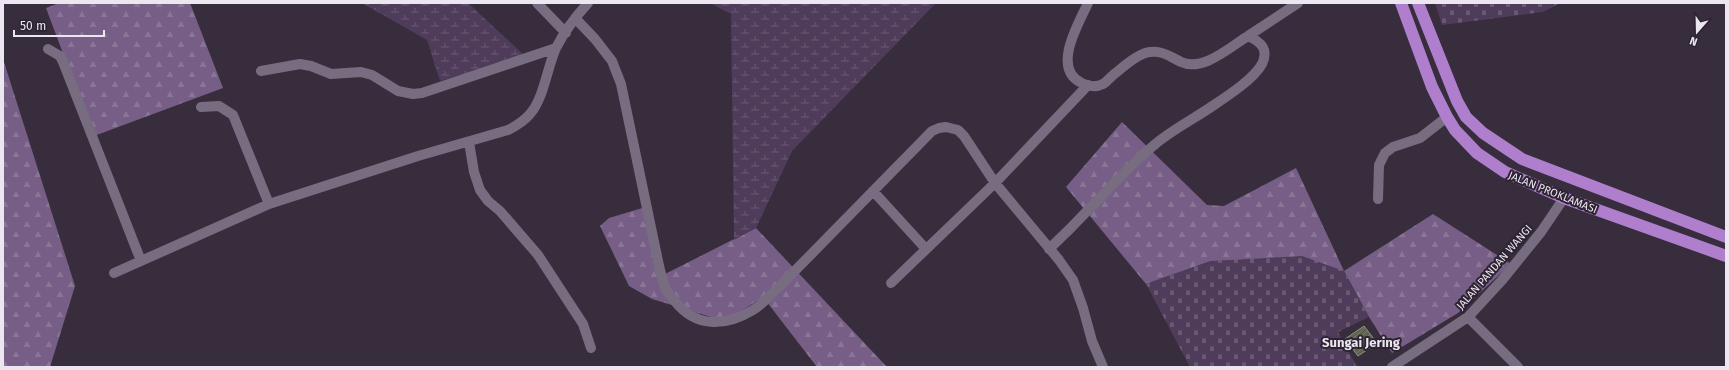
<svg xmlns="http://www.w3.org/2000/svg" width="1729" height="370" viewBox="0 0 1729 370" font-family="'Fira Sans',sans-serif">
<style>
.forest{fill:url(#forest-firs)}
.wetland{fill:url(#wetland-marsh)}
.cemetery{fill:url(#cemetery-stones)}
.building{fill:url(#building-hatch);stroke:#8c927d}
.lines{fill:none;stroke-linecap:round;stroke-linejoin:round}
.minor{stroke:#786d80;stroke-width:10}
.trunk{stroke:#af7ecc;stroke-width:12}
.labels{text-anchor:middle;stroke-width:4;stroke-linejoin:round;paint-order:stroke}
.street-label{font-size:11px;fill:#ece6f0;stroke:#2d2333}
.quarter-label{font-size:13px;font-weight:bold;fill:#ece6f0;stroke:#2d2333}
</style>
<defs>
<pattern id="forest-firs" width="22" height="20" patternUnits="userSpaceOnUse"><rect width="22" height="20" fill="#775e86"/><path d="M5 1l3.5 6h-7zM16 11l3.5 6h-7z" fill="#8a7597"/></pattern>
<pattern id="wetland-marsh" width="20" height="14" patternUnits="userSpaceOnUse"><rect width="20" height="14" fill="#4f3c5a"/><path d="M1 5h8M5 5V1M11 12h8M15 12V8" fill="none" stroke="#685872"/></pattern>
<pattern id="cemetery-stones" width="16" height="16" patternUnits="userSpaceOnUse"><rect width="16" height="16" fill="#4f3c5a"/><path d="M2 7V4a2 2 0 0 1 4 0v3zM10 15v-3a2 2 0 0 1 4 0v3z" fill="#685872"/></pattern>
<pattern id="building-hatch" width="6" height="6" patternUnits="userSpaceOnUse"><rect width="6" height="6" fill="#5d634f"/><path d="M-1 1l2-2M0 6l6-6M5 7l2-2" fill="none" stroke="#747969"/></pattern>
</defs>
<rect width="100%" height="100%" fill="#372d3d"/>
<path class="forest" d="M59 3H190L223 88 94 136 46 8Z
M3 59 75 286 50 367H3Z
M1122 122 1207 205 1224 206 1296 168 1344 271 1433 214 1511 264 1458 313 1392 353 1369 317 1344 271 1211 261 1146 284 1066 187Z
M649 206 665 274 756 228 887 367H817L763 297 732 317H711L652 299 629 286 600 226 609 218Z"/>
<path class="wetland" d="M362 3H468L525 56 440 81 427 40Z
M936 3 792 151 756 228 734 240 731 14 710 3Z"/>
<path class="cemetery" d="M1435 3H1560L1543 12 1442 25Z
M1302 256 1344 271 1369 317 1338 332 1357 367H1190L1146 284 1211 261Z"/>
<path class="building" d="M1364 326 1377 343 1358 356 1345 339Z"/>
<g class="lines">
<path class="minor" d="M537 3 566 33
M575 18 595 39 612 61 621 84 658 261C660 270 662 279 665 288 667 292 671 296 674 300 695 328 725 327 753 310 763 304 772 293 781 285L932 131 939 128 946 127 958 130 964 136 995 183 1059 260 1073 280 1083 308 1092 341 1103 367
M1248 36 1298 3
M48 49 60 56 63 62 141 261
M261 71 300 64 311 66 331 74 361 72 372 75 398 91 413 94 422 93 556 48
M201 107 219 106 233 115 269 204
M469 142 474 172 480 190 488 201 500 211 538 255 583 324 591 348
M873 191 926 249
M1378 199 1379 165 1385 153 1393 147 1420 138 1447 117
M1049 249C1063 236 1077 222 1090 208 1111 187 1130 165 1153 146 1170 131 1192 120 1211 107 1226 97 1253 80 1262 64 1269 49 1261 42 1248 36 1230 47 1203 72 1181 62 1171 57 1161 50 1150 52 1139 53 1125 65 1117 72 1112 75 1108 81 1103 84 1095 88 1087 86 1080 82 1052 67 1079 23 1088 3
M114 273 269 204 418 156 508 130C516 126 524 121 530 114 544 98 547 68 556 48 564 32 576 16 588 3
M891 283 995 183 1088 85
M1468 317 1518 367
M1392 367 1468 317 1503 279 1541 232 1564 198"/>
<path class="trunk" d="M1401 3 1432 87 1447 117 1455 130 1477 153 1505 172 1564 198 1726 256
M1418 3 1457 101 1466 117 1483 133 1522 159 1726 237"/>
</g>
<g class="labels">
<g class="street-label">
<text transform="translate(1553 192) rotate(22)" y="4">JALAN PROKLAMASI</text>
<text transform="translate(1494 267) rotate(-49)" y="4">JALAN PANDAN WANGI</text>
</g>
<g class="quarter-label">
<text x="1361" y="347">Sungai Jering</text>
</g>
</g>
<rect width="1729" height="370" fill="none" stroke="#ece6f0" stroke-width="8"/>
<g transform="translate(1697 32) rotate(200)" stroke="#2d2333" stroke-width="3" paint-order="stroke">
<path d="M0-3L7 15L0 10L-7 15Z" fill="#ece6f0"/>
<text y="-6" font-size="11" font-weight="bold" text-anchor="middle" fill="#ece6f0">N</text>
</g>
<path d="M14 30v6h90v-6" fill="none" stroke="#ece6f0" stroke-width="2"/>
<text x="20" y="30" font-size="12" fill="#ece6f0" stroke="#2d2333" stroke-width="3" paint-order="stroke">50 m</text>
</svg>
